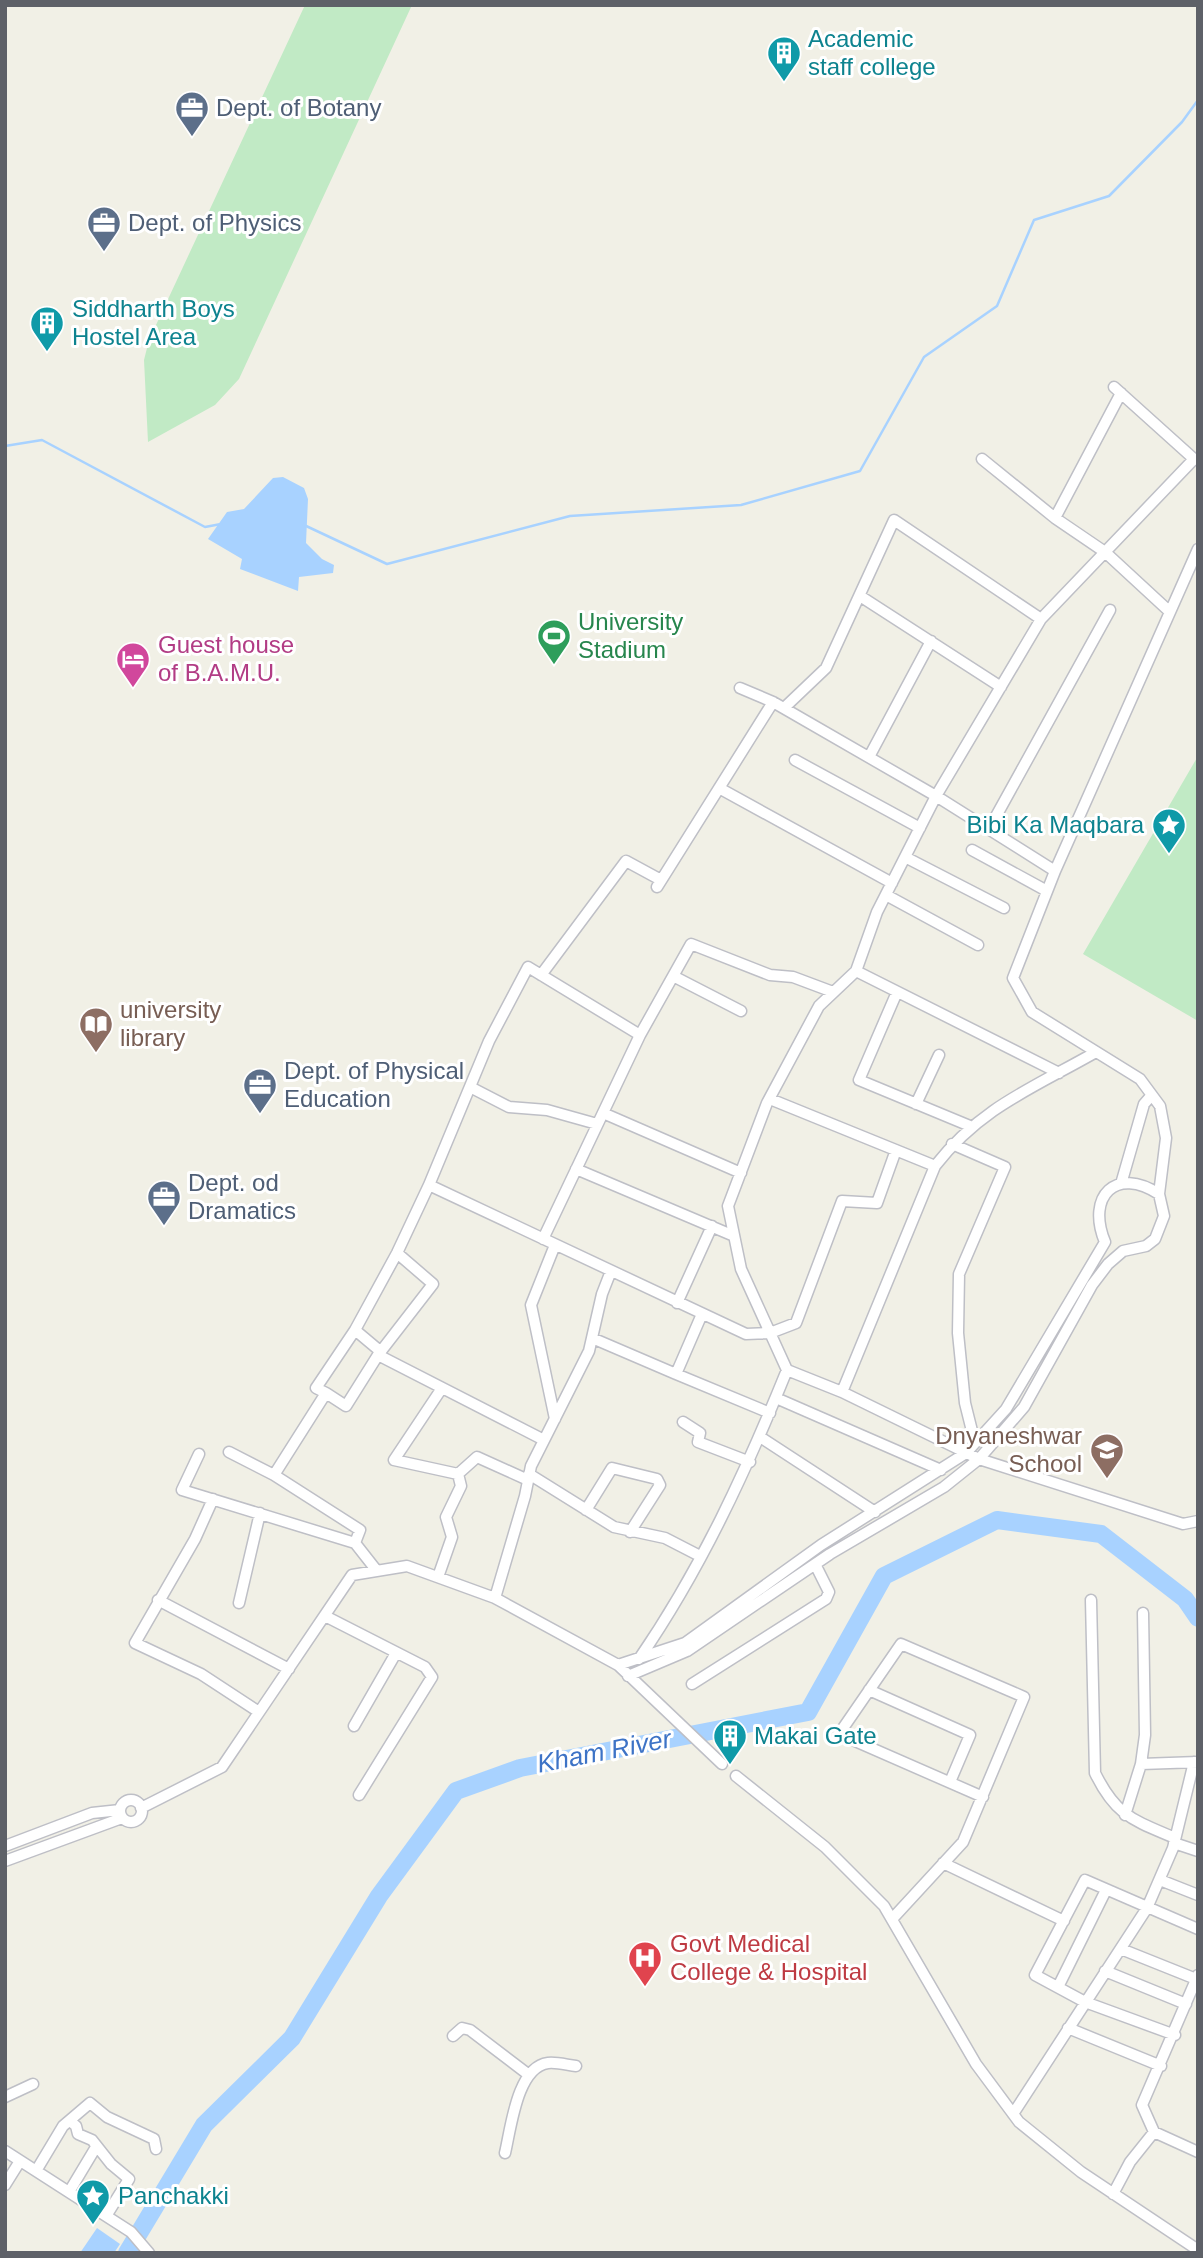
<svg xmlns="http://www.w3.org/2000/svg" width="1203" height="2258" viewBox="0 0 1203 2258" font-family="Arial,sans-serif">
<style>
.green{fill:#c1eac5}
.water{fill:#a8d2ff}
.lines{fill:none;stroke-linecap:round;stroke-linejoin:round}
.stream{stroke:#a8d2ff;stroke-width:2.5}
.river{stroke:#a8d2ff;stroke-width:18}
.minor-casing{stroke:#bebfc6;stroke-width:13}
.minor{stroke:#fff;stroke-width:10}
.labels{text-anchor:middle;stroke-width:6;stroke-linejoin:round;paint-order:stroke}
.culture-label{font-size:24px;fill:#0d838f;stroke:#fff;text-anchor:start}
.service-label{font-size:24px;fill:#4e5e75;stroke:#fff;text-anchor:start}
.leisure-label{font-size:24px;fill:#27864d;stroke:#fff;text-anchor:start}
.hotel-label{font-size:24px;fill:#b23c85;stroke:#fff;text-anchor:start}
.education-label{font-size:24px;fill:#785e54;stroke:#fff;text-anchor:start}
.health-label{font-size:24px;fill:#be3a42;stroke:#fff;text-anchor:start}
.water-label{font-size:26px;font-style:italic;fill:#3d73c6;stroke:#fff}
</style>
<rect width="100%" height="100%" fill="#f1f0e6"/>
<path class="green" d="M305 5H412L239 379 215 405 148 442 144 360 149 340Z
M1198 756V1021L1083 954Z"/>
<path class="water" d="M283 477 304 488 308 499 306 543 322 559 334 565 333 573 299 577 298 591 240 569 242 559 208 539 227 512 244 509 273 478Z
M97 2228 120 2244 114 2253H80Z"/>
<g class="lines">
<path class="stream" d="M5 446 42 440 205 527 221 524
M304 525 387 564 570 516 741 505 860 471 924 357 997 306 1034 220 1109 196 1182 122 1198 100"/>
<path class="river" d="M127 2253 204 2125 292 2038 379 1896 456 1791 520 1768 808 1712 884 1576 997 1520 1101 1534 1185 1599 1198 1618"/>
<g class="minor-casing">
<path id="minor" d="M1114 387 1194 459
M982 459 1055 518 1105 552 1170 612
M1055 518 1121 393
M860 596 1001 687
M740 688 773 702 936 796 1055 871
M784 708 826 668 894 520 1041 619
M869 757 931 641
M795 760 920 828
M719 788 892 883
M989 829 1110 610
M972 850 1047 891
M905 857 1004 908
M657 887 773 702
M886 895 978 945
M856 971 1059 1073
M541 975 626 861 661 880
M673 976 741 1011
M897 992 859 1080 970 1126
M470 1087 509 1107 547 1110 597 1124
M770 1099 935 1166
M916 1104 939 1055
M603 1113 741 1173
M952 1144 1005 1167 959 1274 958 1333 965 1403 975 1443
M576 1169 734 1236
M1121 1184 1144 1104 1151 1096
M429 1185 746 1334 770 1333 796 1323 842 1201 877 1203 896 1150
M543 1239 640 1035 691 944 770 975 793 977 833 992
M555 1245 531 1305 555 1419
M677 1303 712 1226
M702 1314 676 1374 770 1413
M355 1330 397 1253 429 1185 489 1041 528 967 640 1035
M592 1338 676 1374
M378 1355 544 1440
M787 1370 842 1392 979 1459 1183 1524 1198 1521
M442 1388 394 1460 458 1474
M842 1392 935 1166C981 1107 1033 1088 1096 1052
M326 1393 316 1388 355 1330 380 1351
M776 1398 941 1470
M683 1422 700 1433 698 1442 750 1462
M760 1437 875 1512
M229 1452 274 1475
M199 1454 182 1490 355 1543
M529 1474 614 1527 665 1538 700 1556
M213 1499 195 1539 135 1643 201 1674 259 1712
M586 1510 612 1468 657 1479 660 1485 630 1532
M377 1571 355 1543 360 1530 274 1475 326 1393 346 1406 378 1355 433 1284 397 1253
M438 1577 452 1537 446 1517 461 1486 458 1474 477 1457 528 1480
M495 1598 525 1496 531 1466 589 1351 602 1294 611 1271
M158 1600 289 1669
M1091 1600 1095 1773C1116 1816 1133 1820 1175 1838
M239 1603 260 1513
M325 1616 425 1667 432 1677 359 1795
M639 1659C701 1569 746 1471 787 1370L741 1269 728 1206 767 1103 819 1006 856 971 877 912 936 796 1041 619 1194 459 1198 460
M618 1665 685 1643 821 1545 966 1453 1006 1409 1105 1242C1086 1196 1116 1166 1159 1194
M628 1676 687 1651 830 1554 944 1487 979 1459 1024 1407 1092 1285 1108 1264 1123 1251 1146 1246 1155 1239 1164 1216 1159 1194 1166 1138 1160 1106 1140 1079 1032 1012 1013 978 1055 871 1198 549
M692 1684 826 1599 829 1592 815 1564
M869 1690 970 1735 950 1782
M354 1726 396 1653
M1141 1764 1198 1762
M736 1776 825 1847 884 1906 976 2064 1019 2122 1081 2172 1198 2250
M120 1811a11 11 0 1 1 22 0a11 11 0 1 1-22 0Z
M141 1808 222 1767 352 1575 407 1566 495 1598 618 1665 722 1764
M1125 1815 1141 1764 1145 1735 1143 1613
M1174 1843 1198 1851
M5 1846 92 1813 120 1810
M5 1861 122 1818
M943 1863 1064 1921
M1160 1880 1198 1895
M893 1918 963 1842 1024 1697 901 1644 839 1734 983 1797
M1121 1949 1196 1979
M1105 1971 1186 2004
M1058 1987 1106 1890
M1068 2028 1161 2066
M1175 2035 1085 2002 1035 1975 1085 1880 1198 1929
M453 2036 462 2028 470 2030 529 2075
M5 2097 33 2084
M1013 2114 1147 1908 1173 1848 1194 1762
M70 2121 76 2126 78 2134 92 2140 111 2164 129 2179 106 2216
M1154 2132 1142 2105 1198 1975
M5 2151 131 2232 149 2253
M505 2153C511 2128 517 2067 548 2063 557 2062 567 2065 576 2066
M36 2171 63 2126 90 2103 107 2117 154 2139 156 2149
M5 2185 20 2161
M69 2192 96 2147
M1113 2194 1130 2162 1154 2132 1198 2152"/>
</g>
<use href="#minor" class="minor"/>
</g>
<defs>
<g id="building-pin" transform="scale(1.75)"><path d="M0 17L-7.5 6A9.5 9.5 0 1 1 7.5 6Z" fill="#0f9aa8" stroke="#fff"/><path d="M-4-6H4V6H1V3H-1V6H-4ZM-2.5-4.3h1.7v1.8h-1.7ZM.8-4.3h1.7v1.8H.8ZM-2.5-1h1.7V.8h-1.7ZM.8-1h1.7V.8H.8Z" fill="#fff"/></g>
<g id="office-pin" transform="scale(1.75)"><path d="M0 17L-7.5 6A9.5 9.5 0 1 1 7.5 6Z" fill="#5c6f8a" stroke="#fff"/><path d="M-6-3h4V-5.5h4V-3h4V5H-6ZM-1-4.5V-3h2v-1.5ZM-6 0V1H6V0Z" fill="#fff"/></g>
<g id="stadium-pin" transform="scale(1.75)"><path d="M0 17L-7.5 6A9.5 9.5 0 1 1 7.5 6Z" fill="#2e9e5b" stroke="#fff"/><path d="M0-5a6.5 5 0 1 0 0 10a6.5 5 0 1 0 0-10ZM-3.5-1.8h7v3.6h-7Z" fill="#fff"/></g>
<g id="hotel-pin" transform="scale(1.75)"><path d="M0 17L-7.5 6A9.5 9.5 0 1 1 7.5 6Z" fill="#d1479c" stroke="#fff"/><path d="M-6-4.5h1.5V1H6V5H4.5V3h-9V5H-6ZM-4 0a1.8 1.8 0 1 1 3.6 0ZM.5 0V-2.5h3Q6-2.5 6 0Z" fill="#fff"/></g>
<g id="sight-pin" transform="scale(1.75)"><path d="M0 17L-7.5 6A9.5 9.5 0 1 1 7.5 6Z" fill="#0f9aa8" stroke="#fff"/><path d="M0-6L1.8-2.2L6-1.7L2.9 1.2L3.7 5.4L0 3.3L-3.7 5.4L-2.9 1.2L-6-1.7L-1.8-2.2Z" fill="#fff"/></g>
<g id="library-pin" transform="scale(1.75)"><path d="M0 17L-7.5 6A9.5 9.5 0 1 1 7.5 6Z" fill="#8d6e63" stroke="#fff"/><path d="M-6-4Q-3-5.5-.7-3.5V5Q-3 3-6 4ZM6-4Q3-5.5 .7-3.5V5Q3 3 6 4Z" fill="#fff"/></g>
<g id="school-pin" transform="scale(1.75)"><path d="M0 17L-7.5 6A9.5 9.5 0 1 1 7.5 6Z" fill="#8d6e63" stroke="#fff"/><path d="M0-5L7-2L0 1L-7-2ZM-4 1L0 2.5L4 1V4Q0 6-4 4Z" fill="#fff"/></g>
<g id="hospital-pin" transform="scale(1.75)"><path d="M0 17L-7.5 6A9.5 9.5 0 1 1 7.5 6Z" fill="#e0444e" stroke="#fff"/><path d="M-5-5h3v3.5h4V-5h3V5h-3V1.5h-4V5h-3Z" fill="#fff"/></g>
</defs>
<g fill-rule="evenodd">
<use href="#building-pin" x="784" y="53"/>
<use href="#office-pin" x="192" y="108"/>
<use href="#office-pin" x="104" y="223"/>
<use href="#building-pin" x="47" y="323"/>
<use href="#stadium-pin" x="554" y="636"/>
<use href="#hotel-pin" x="133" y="659"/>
<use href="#sight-pin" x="1169" y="825"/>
<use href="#library-pin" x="96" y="1024"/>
<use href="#office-pin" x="260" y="1085"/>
<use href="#office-pin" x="164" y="1197"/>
<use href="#school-pin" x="1107" y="1450"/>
<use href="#building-pin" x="730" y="1736"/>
<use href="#hospital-pin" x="645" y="1958"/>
<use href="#sight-pin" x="93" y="2196"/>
</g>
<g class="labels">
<g class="culture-label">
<text x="808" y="47">Academic<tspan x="808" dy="28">staff college</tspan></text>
<text x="72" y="317">Siddharth Boys<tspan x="72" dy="28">Hostel Area</tspan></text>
<text x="1144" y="833" text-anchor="end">Bibi Ka Maqbara</text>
<text x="754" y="1744">Makai Gate</text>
<text x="118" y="2204">Panchakki</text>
</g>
<g class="service-label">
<text x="216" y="116">Dept. of Botany</text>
<text x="128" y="231">Dept. of Physics</text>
<text x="284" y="1079">Dept. of Physical<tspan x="284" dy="28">Education</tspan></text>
<text x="188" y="1191">Dept. od<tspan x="188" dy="28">Dramatics</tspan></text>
</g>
<g class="leisure-label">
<text x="578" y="630">University<tspan x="578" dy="28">Stadium</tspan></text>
</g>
<g class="hotel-label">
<text x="158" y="653">Guest house<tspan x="158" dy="28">of B.A.M.U.</tspan></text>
</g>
<g class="education-label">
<text x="120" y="1018">university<tspan x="120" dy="28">library</tspan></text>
<text x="1082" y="1444" text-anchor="end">Dnyaneshwar<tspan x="1082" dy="28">School</tspan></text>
</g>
<g class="health-label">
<text x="670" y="1952">Govt Medical<tspan x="670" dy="28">College &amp; Hospital</tspan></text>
</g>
<g class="water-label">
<text transform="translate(604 1751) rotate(-11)" y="9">Kham River</text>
</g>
</g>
<rect width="1203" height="2258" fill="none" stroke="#5e6168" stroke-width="14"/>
</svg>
